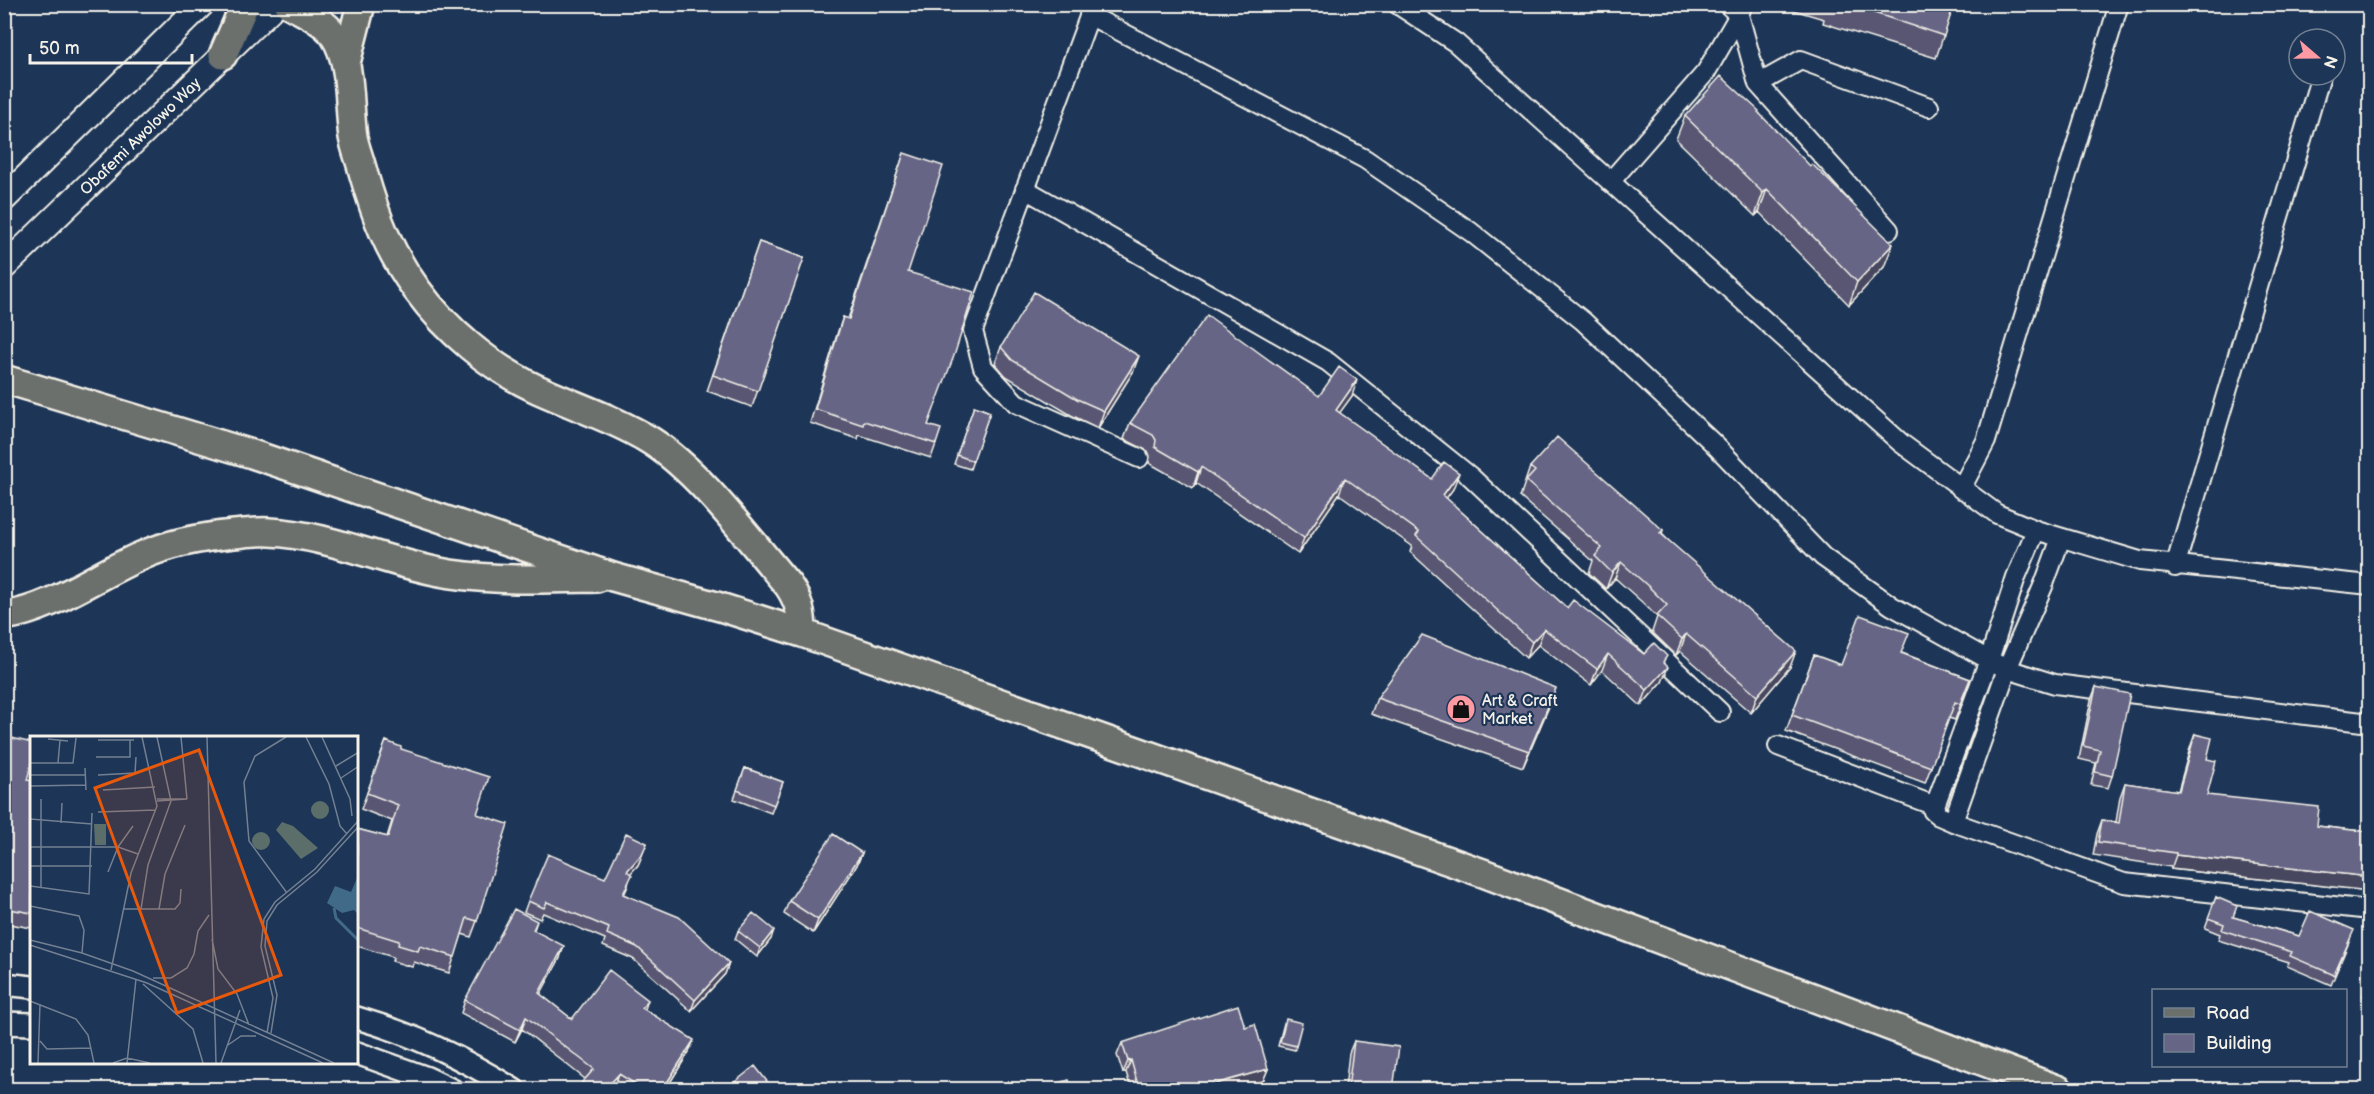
<svg xmlns="http://www.w3.org/2000/svg" width="2374" height="1094" viewBox="0 0 2374 1094" font-family="'Balsamiq Sans',sans-serif">
<style>
.lines{fill:none;stroke-linecap:round;stroke-linejoin:round}
.minor-casing{stroke:#f4f1e8;stroke-width:22}
.tertiary-casing{stroke:#f4f1e8;stroke-width:26}
.secondary-casing{stroke:#f4f1e8;stroke-width:28}
.primary-casing{stroke:#f4f1e8;stroke-width:32}
.minor{stroke:#1d3557;stroke-width:18}
.tertiary{stroke:#1d3557;stroke-width:21}
.secondary{stroke:#1d3557;stroke-width:24}
.primary{stroke:#6c706d;stroke-width:27}
.wall{fill:#585773;stroke:#f4f1e8;stroke-width:1.5}
.shaded-wall{fill:#47475e;stroke:#f4f1e8;stroke-width:1.5}
.building{fill:#666586;stroke:#f4f1e8;stroke-width:1.5}
.labels{text-anchor:middle;stroke-width:4.5;stroke-linejoin:round;paint-order:stroke}
.street-label{font-size:16px;fill:#f4f1e8;stroke:#1d3557}
.poi-label{font-size:16px;fill:#f4f1e8;stroke:#1d3557;text-anchor:start}
.inset-river{fill:none;stroke:#416a89;stroke-width:3}
.inset-road{fill:none;stroke:#738091;stroke-width:1.5}
.view{fill:#e8590c;fill-opacity:0.15;stroke:#e8590c;stroke-width:3}
.inset-edge{fill:none;stroke:#f4f1e8;stroke-width:3}
</style>
<rect width="100%" height="100%" fill="#1d3557"/>
<filter id="ink" filterUnits="userSpaceOnUse"><feTurbulence type="fractalNoise" baseFrequency=".0167" numOctaves="2"/><feDisplacementMap in="SourceGraphic" scale="12" xChannelSelector="R" yChannelSelector="G"/><feConvolveMatrix kernelMatrix="1 2 1 2 8 2 1 2 1" color-interpolation-filters="sRGB"/></filter>
<g filter="url(#ink)">
<g class="lines">
<g class="minor-casing">
<path id="minor" d="M1397 4 1456 43 1901 443 1997 514 2036 530 2140 561 2370 585
M1743 4 1739 15 1758 84 1889 230
M1093 6 973 331 983 367 1016 403 1139 458
M1089 15 1365 159 1471 232 1583 321 1713 443 1823 557 1892 606 1989 660 2007 669 2055 684 2370 723
M1758 84 1801 60 1929 107
M1610 182 1706 72 1739 15 1727 4
M1025 189 1328 362 1471 477 1720 712
M1961 489 1986 441 2119 4
M2036 530 2016 577 1989 660 1933 811 1939 816 1953 822 2124 883 2370 910
M2175 567 2321 75
M1778 746 1935 806
M1953 822 2007 669 2044 584 2061 538"/>
</g>
<g class="tertiary-casing">
<path id="tertiary" d="M4 984 32 987
M357 1018C413 1034 465 1059 514 1090
M4 1023 32 1024
M357 1053 427 1078 452 1090"/>
</g>
<g class="secondary-casing">
<g id="secondary">
<path d="M4 199 202 4"/>
<path id="s1" d="M4 267 276 4"/>
</g>
</g>
<g class="primary-casing">
<path id="primary" d="M289 4C304 12 324 21 334 35 353 64 348 104 353 137 355 148 360 160 363 172 376 218 389 252 417 290 447 331 490 367 535 388 574 406 615 419 651 441 701 473 749 540 788 585 799 601 802 614 802 633
M223 55 245 4
M346 63 361 4
M4 379 252 454 613 577 720 607 802 633 1483 873 2059 1090
M4 616C54 608 96 575 141 556 170 543 202 537 234 534 245 533 258 531 270 532 332 535 390 565 451 574 499 581 548 579 597 578"/>
</g>
<use href="#minor" class="minor"/>
<use href="#tertiary" class="tertiary"/>
<use href="#secondary" class="secondary"/>
<use href="#primary" class="primary"/>
</g>
<path class="wall" d="M1773 4H1954L1936 58 1823 23 1824 19Z
M1759 113 1884 267 1849 305 1759 212 1755 216 1676 139 1685 116Z
M904 153 908 272 928 425 936 444 931 458 859 435 858 439 810 423 838 331 843 317 848 319Z
M759 242 804 258 752 407 707 391Z
M1001 347 1133 372 1098 428 1071 415 1006 376 995 363Z
M1319 396H1352L1339 413 1432 479 1453 489 1446 498 1567 608 1644 654 1665 664 1662 682 1641 706 1602 670 1591 685 1538 645 1526 658 1410 552 1412 546 1339 494 1298 554 1196 483 1193 488 1149 463 1150 456 1148 451 1124 439 1130 423Z
M974 406 990 412 970 469 954 464Z
M1530 467 1663 530 1662 534 1790 667 1751 713 1680 651 1676 655 1652 632 1657 617 1643 603 1615 578 1606 589 1589 573 1593 561 1520 497Z
M1902 653 1970 679 1955 720 1949 718 1925 783 1786 731 1814 655 1841 665Z
M2096 687 2112 776 2108 788 2091 785 2096 763 2079 759 2091 700Z
M1377 698 1550 704 1523 767 1371 714Z
M2195 734 2207 759V795L2317 826 2370 832V891L2171 869V867L2093 855 2097 834 2102 820 2116 822 2120 797 2125 783 2178 791 2190 748Z
M4 736 27 780 32 781V928L4 923Z
M386 741 401 749 477 814V921L471 937 462 934 449 973 414 962 412 967 392 961 393 957 357 946V829L387 837 392 821 361 809Z
M745 768 783 782 771 813 734 799Z
M647 843 638 865 630 873 628 886 624 895 729 963 725 974 691 1011 633 959 603 946 605 939 543 913 540 919 524 912 528 901 605 878Z
M862 853 857 865 813 933 784 914 789 901Z
M2216 897 2233 917 2299 936 2350 940 2331 985 2287 966 2289 962 2218 940 2220 934 2205 928Z
M537 921 534 930 560 958 540 994 572 1019 644 1010 689 1052 666 1089H619L614 1086 611 1089H577L585 1079 522 1029 515 1042 461 1013 465 1000Z
M738 931 771 939 757 957 735 939Z
M2370 977V998L2363 996Z
M1284 1023 1296 1046 1295 1050 1278 1046Z
M1354 1041 1393 1089H1345L1349 1053Z
M1122 1043 1268 1069 1263 1081 1235 1089H1131L1126 1072 1123 1073 1117 1055Z"/>
<path class="shaded-wall" d="M1767 189 1759 212 1755 216 1763 193Z
M1893 244 1884 267 1849 305 1857 282Z
M1139 356 1133 372 1098 428 1104 411Z
M1357 380 1352 396 1330 426 1336 410Z
M1201 467 1196 483 1193 488 1198 472Z
M1459 473 1453 489 1437 511 1443 495Z
M1345 478 1339 494 1298 554 1304 538Z
M1621 562 1615 578 1606 589 1612 573Z
M1544 629 1538 645 1526 658 1532 642Z
M1686 634 1680 651 1676 655 1682 639Z
M1796 651 1790 667 1751 713 1757 696Z
M1608 654 1602 670 1591 685 1597 669Z
M1668 667 1662 682 1641 706 1647 690Z
M1556 688 1550 704 1523 767 1529 751Z
M647 843 638 865 623 882 627 871Z
M862 853 857 865 813 933 818 920Z
M2176 855 2370 877V891L2171 869Z
M774 930 771 939 757 957 760 948Z
M564 946 560 958 534 1006 539 993Z
M729 963 725 974 691 1011 695 1000Z
M648 1000 644 1012 642 1008Z
M526 1017 522 1029 515 1042 520 1030Z
M694 1040 689 1052 666 1089H663Z
M1131 1060 1126 1072 1123 1073 1128 1061Z
M1268 1069 1263 1081 1235 1089H1197Z
M619 1074 614 1086 611 1089H605Z"/>
<path class="building" d="M1847 4H1954L1944 36Z
M1721 76 1759 111 1758 112 1810 166 1812 164 1893 244 1857 282 1767 189 1763 193 1685 116Z
M904 153 943 166 908 272 974 292 955 353 928 425 941 429 936 444 864 421 863 425 815 409 843 317 849 319Z
M759 242 804 258 758 391 713 375Z
M1034 292 1139 356 1104 411 1077 399 1012 360 1001 347Z
M1207 315 1319 396 1339 367 1357 380 1336 410 1432 479 1444 462 1459 473 1443 495 1567 608 1573 600 1644 654 1654 643 1667 656 1663 662 1668 667 1647 690 1608 654 1597 669 1544 629 1532 642 1416 536 1419 532 1345 478 1304 538 1201 467 1198 472 1155 447 1156 440 1153 435 1130 423Z
M974 406 990 412 973 461 957 455Z
M1557 437 1663 530 1660 533 1796 651 1757 696 1686 634 1682 639 1657 616 1667 605 1649 587 1621 562 1612 573 1595 556 1602 548 1526 481 1535 471 1530 467Z
M1860 615 1909 633 1901 653 1970 679 1960 704 1955 702 1931 767 1792 715 1814 655 1841 665Z
M1422 635 1556 688 1529 751 1377 698Z
M2096 687 2130 694 2112 776 2095 772 2100 750 2083 746Z
M2195 734 2212 738 2207 759 2216 761 2207 795 2319 807 2317 826 2370 832V877L2176 855V853L2098 842 2102 820 2119 823 2125 783 2179 791Z
M4 736 32 743V761L27 780 32 781V913L4 908Z
M386 741 401 747V749L489 777 477 814 508 824 477 921 467 918 455 957 420 946 418 951 398 945 399 941 357 928V829L388 837 398 805 367 793Z
M745 768 783 782 774 805 737 790Z
M626 833 647 843 642 854 627 871 632 875 623 894 679 917 729 963 695 1000 637 947 607 934 609 928 547 902 544 908 528 901 548 854 605 878Z
M833 834 862 853 818 920 789 901Z
M2216 897 2237 906 2233 917 2299 936 2310 911 2354 930 2334 975 2290 956 2292 952 2222 930 2224 924 2208 918Z
M514 909 537 921 533 930 564 946 539 993 572 1019 609 970 648 1000 642 1008 694 1040 663 1089H643L619 1074 605 1089H580L578 1087 594 1069 526 1017 520 1030 465 1000Z
M753 913 774 930 760 948 738 931Z
M1238 1005 1245 1027 1255 1024 1268 1069 1197 1089H1139L1131 1060 1128 1061 1122 1043Z
M1286 1019 1302 1023 1296 1046 1280 1042Z
M1354 1041 1399 1047 1393 1089H1348Z
M755 1066 773 1089H726Z
M1069 1080 1072 1089H1039Z
M4 1083 23 1084V1089H4Z"/>
</g>
<defs>
<g id="shop-disc" transform="scale(1.5)"><circle r="9.5" fill="#ff9aa2" stroke="#1d3557"/><path d="M-5-2.5h2.3a2.7 3.5 0 0 1 5.4 0H5L5.5 6h-11ZM-1.5-2.5h3a1.5 2.3 0 0 0-3 0Z" fill="#111"/></g>
</defs>
<g fill-rule="evenodd">
<use href="#shop-disc" x="1461" y="709"/>
</g>
<g class="labels">
<g class="street-label">
<text dy="6" stroke="none"><textPath href="#s1" startOffset="189">Obafemi Awolowo Way</textPath></text>
</g>
<g class="poi-label">
<text x="1482" y="706">Art &amp; Craft<tspan x="1482" dy="18">Market</tspan></text>
</g>
</g>
<g transform="translate(30 736)">
<rect width="328" height="328" fill="#1d3557"/>
<path d="M64 88H76V109H65Z" fill="#5b6e69"/>
<path d="M281 74a9 9 0 1 1 18 0a9 9 0 1 1-18 0ZM252 86 263 90 288 112 271 123 246 94ZM222 105a9 9 0 1 1 18 0a9 9 0 1 1-18 0Z" fill="#5b6e69"/>
<path d="M328 140V178L324 174 312 177 297 167 305 150 321 156Z" fill="#416a89"/>
<path class="inset-river" d="M304 172 306 182 329 205"/>
<path class="inset-road" d="M151 1 157 63M177 1 186 327M256 1 225 20 214 46 219 105 257 157M276 1 299 48 310 90 317 98M292 1 320 63 322 80M18 3 38 5M68 4H104M66 21H100V4M0 27H43L46 2M28 27 30 4M306 30 329 16M55 32 56 54M0 39H56M68 39 105 37 106 21M311 42 329 30M0 50 56 49M73 54 125 51M127 63H157M127 65 157 63M68 76 125 74M0 83 62 88M31 87 32 67M0 111H88L103 90M0 130H62M78 136 88 111 108 118M0 150 59 158 62 77M11 152V63M0 170 49 180 54 194 52 217M94 173H145L150 167 151 153M111 173 118 129 141 65 127 1M129 173 135 138 155 89M182 203 188 233 207 258 219 289M0 204 52 217 103 235 304 327M0 209 117 247 293 327M81 234 101 137 127 70 112 1M123 242H141L157 232 164 218 168 195 179 179M113 248 163 293 173 327M0 265 46 283 58 299 64 327M237 297 243 262 231 211 234 183 245 166 285 133 329 84M241 297 247 259 235 210 237 185 247 169 287 136 329 90M10 305 17 313 61 312M198 309 211 300H226M8 327 10 268M83 327 97 322 120 327M97 327 106 243M191 327 210 274"/>
<path class="view" d="M169 14 251 239 147 277 65 52Z"/>
<rect width="328" height="328" class="inset-edge"/>
</g>
<rect width="2374" height="1094" fill="none" stroke="#1d3557" stroke-width="24"/>
<rect x="12" y="12" width="2350" height="1070" fill="none" stroke="#f4f1e8" stroke-width="2" filter="url(#ink)"/>
<rect x="2152" y="989" width="195" height="78" fill="#1d3557" stroke="#738091" stroke-width="1.5"/>
<rect x="2164" y="1008" width="30" height="9" fill="#6c706d" stroke="#738091" stroke-width="1.5"/>
<text x="2206" y="1019" font-size="18" fill="#f4f1e8">Road</text>
<rect x="2164" y="1034" width="30" height="18" fill="#666586" stroke="#738091" stroke-width="1.5"/>
<text x="2206" y="1049" font-size="18" fill="#f4f1e8">Building</text>
<g transform="translate(2317 57) rotate(110)"><circle r="28" fill="#1d3557" stroke="#738091" stroke-width="1.5"/>
<path d="M0-4.5L10 22L0 15L-10 22Z" fill="#ff9aa2"/>
<text y="-9" font-size="16" font-weight="bold" text-anchor="middle" fill="#f4f1e8">N</text>
</g>
<path d="M30 54v9h162v-9" fill="none" stroke="#f4f1e8" stroke-width="3"/>
<text x="39" y="54" font-size="18" fill="#f4f1e8" stroke="#1d3557" stroke-width="4.5" paint-order="stroke">50 m</text>
</svg>
